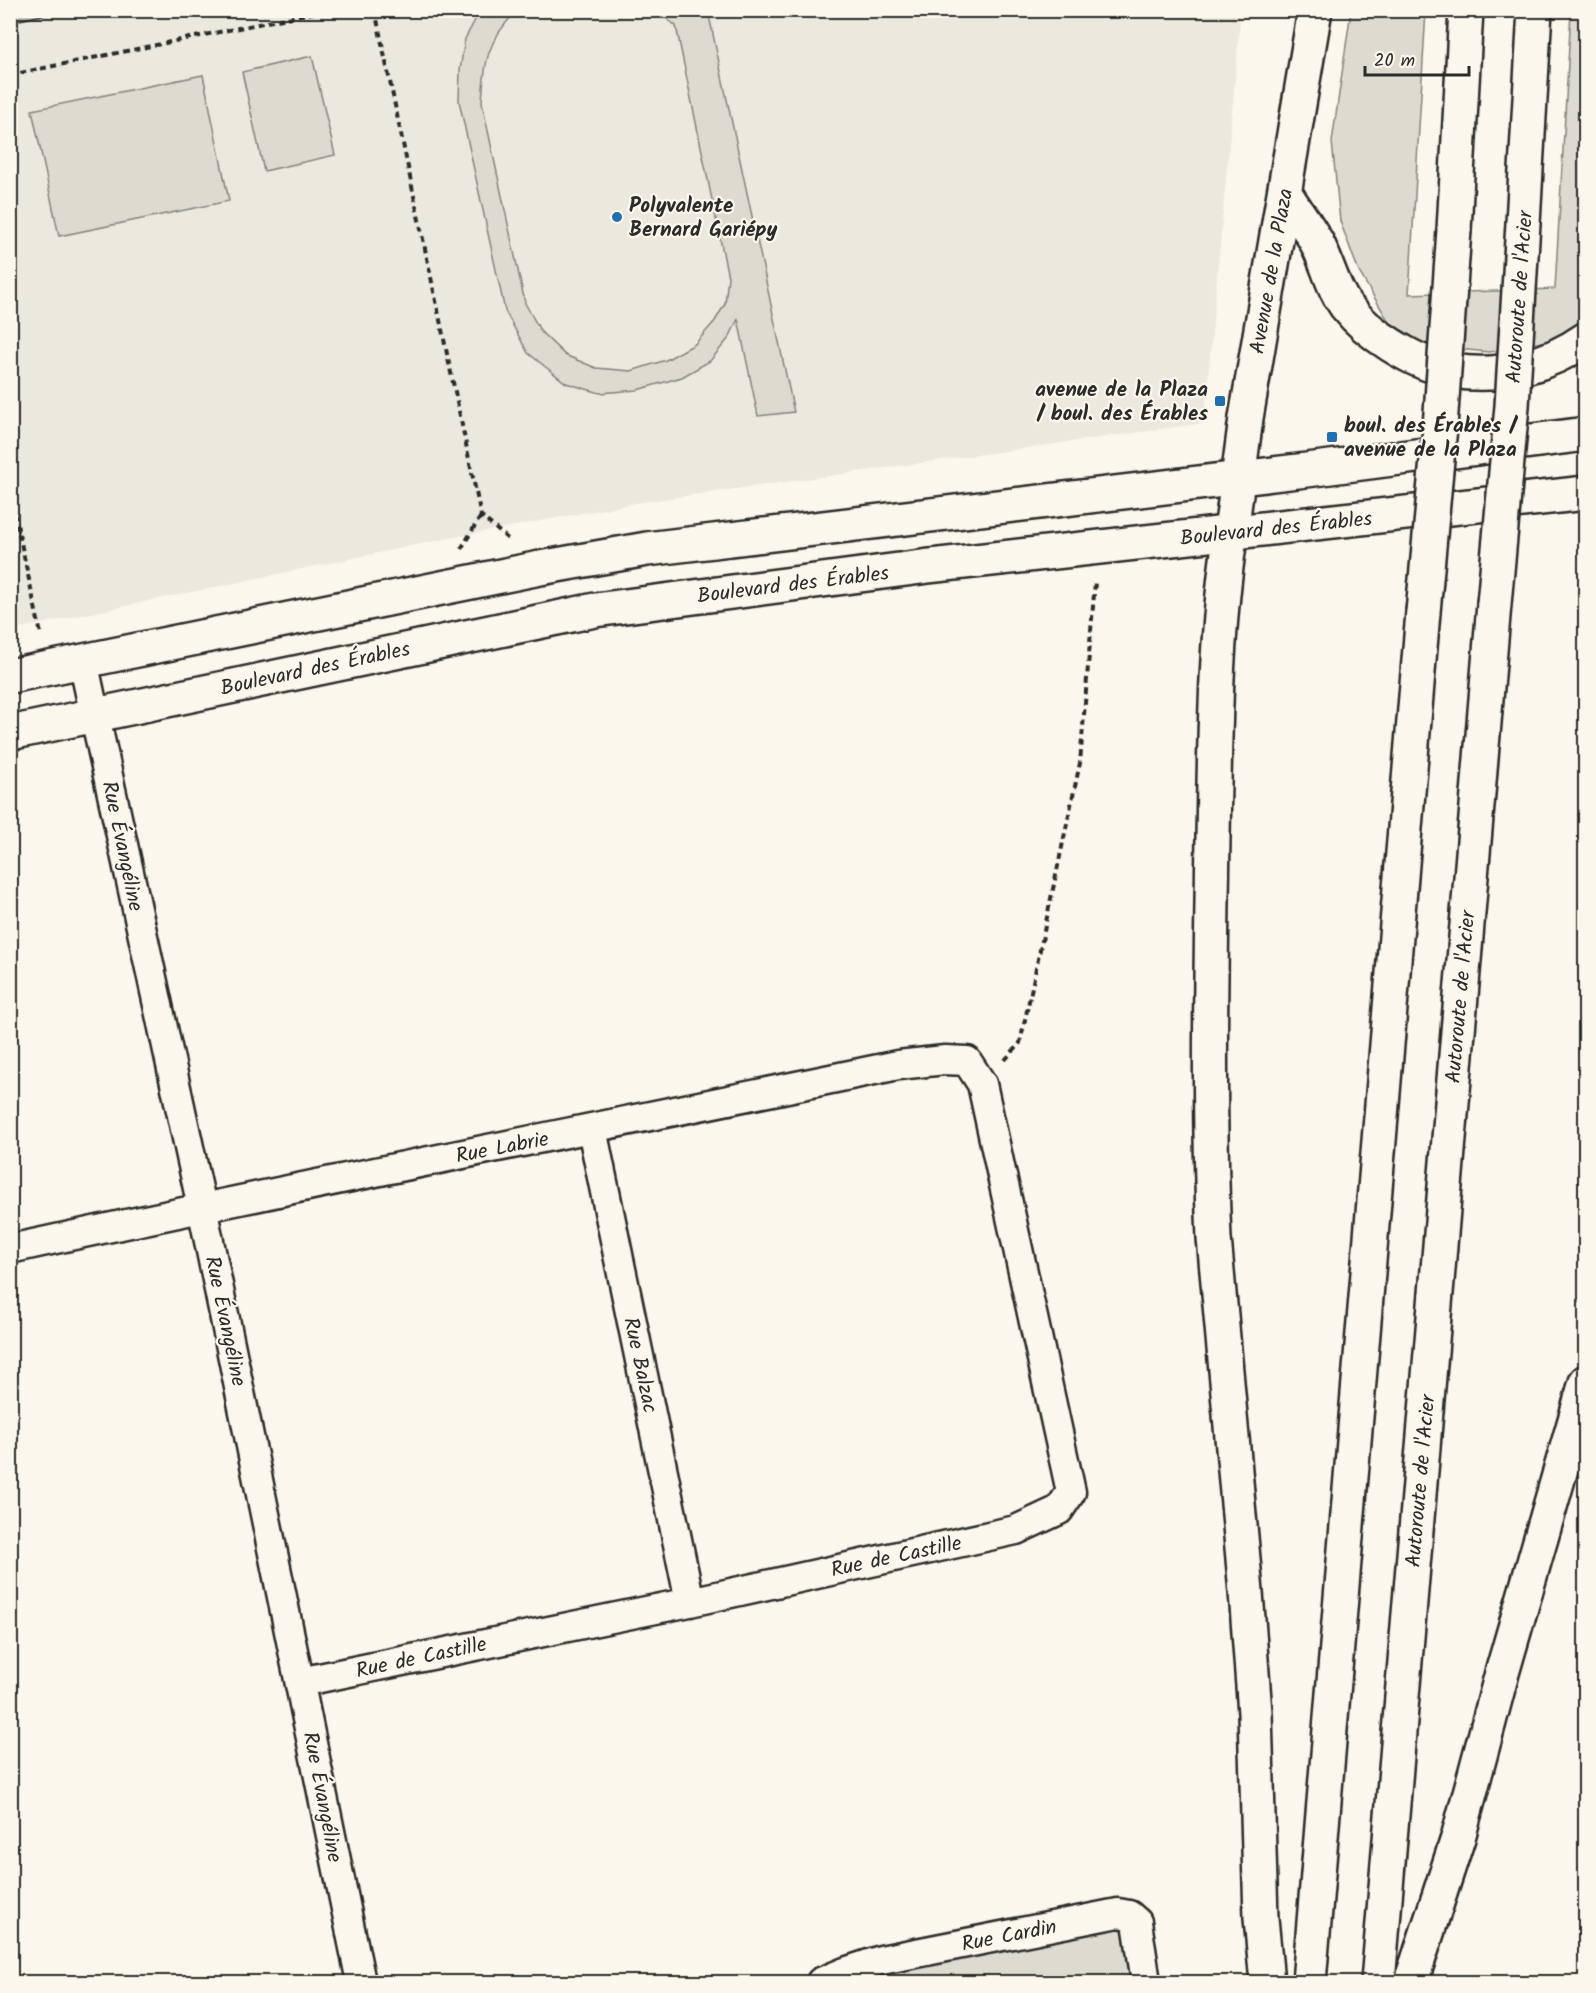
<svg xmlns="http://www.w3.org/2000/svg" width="1596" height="1993" viewBox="0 0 1596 1993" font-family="Kalam,sans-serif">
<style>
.built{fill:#ebe8de}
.green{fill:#dddad0;stroke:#84827e;stroke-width:1.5}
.building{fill:#c7c4bc;stroke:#2b2b2b;stroke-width:1.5}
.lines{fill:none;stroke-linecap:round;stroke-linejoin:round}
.street-casing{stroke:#2b2b2b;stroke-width:33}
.secondary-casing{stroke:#2b2b2b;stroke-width:38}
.highway-casing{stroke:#2b2b2b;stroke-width:38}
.path{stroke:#2b2b2b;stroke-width:4;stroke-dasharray:6 4.5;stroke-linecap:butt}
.street{stroke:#fbf7ec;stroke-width:28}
.secondary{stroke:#fbf7ec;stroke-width:33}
.highway{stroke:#fbf7ec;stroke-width:33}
.highway-bridge-casing{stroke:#2b2b2b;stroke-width:38;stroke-linecap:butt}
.highway-bridge{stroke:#fbf7ec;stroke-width:33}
.poi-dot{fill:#1f6fb2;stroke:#fbf7ec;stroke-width:2}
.labels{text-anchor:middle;stroke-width:4.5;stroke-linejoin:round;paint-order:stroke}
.poi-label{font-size:21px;font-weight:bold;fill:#2b2b2b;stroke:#fbf7ec;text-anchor:start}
.street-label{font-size:21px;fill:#2b2b2b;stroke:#fbf7ec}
</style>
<rect width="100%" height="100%" fill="#fbf7ec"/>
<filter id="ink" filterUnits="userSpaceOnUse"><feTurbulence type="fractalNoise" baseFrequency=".0167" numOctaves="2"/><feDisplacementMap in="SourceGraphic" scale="12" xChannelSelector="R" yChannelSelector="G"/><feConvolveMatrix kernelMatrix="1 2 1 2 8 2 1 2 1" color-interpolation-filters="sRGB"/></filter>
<g filter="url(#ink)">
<path class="built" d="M11 11H1241L1204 423 636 503 435 541 11 630Z"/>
<path class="green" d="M480 11H517C487 40 484 63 482 103L525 303 541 332 565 355 596 368 631 371 666 360 695 344 715 321 725 304 728 277 676 26 657 11H708L794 412 758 416 738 319 729 338 710 361 682 377 637 390 600 393 566 383 528 353 505 311 459 101 460 70 465 39Z
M1351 11H1426L1409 294 1555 289 1571 11H1585V318L1554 340 1489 352 1427 346 1389 322 1359 272 1340 221 1332 142Z
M312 56 335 155 264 171 242 72Z
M203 75 229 201 59 236 32 110Z
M1129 1917 1144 1982H823Z"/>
<path class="building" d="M10 10H67L10 22Z"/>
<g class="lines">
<g class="street-casing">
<path id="street" d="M83 661 202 1207 361 1982
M592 1129 690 1602
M10 1249C306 1184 602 1127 898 1065L945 1060 967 1061 982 1084 1071 1492 1059 1510 1016 1530 690 1602 300 1682
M821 1982 845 1972 881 1960 1118 1913 1129 1915 1137 1922 1146 1982"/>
</g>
<g class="secondary-casing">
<path id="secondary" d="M1285 193C1295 210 1308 226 1317 243 1328 264 1332 287 1346 306 1358 321 1375 335 1391 345 1410 357 1432 368 1454 371 1499 379 1549 365 1586 339
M1231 532 1246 418 1315 10
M10 676 540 568 647 549 1315 469 1586 434
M10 733 595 610 929 566 1586 493"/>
</g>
<g class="highway-casing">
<path id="highway" d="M1523 223 1535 10
M1454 230 1466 10
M1231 532C1215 632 1215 736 1213 837 1211 970 1208 1104 1214 1238L1246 1592 1255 1713 1261 1918 1267 1982
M1309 1982 1423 612
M1378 1982 1494 604
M1411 1982 1458 1838 1502 1673 1586 1382"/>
</g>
<path class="path" d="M375 10 481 516 508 539
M10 75 326 10
M10 493 41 634
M461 549 481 516
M1005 1060 1020 1043 1080 763 1095 582"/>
<use href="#street" class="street"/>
<use href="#secondary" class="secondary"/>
<use href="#highway" class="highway"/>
<g class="highway-bridge-casing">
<path id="highway-bridge" d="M1494 604 1512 406 1523 223
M1423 612 1440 427 1454 230"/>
</g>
<use href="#highway-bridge" class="highway-bridge"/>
</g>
</g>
<g class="poi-dot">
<circle cx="617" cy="217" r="6"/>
<rect x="1214" y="395" width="12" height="12" rx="3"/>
<rect x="1326" y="431" width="12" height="12" rx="3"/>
</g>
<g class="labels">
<g class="poi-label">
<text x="629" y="212">Polyvalente<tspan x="629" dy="24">Bernard Gariépy</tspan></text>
<text x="1208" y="396" text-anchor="end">avenue de la Plaza<tspan x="1208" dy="24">/ boul. des Érables</tspan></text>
<text x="1344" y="432">boul. des Érables /<tspan x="1344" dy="24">avenue de la Plaza</tspan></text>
</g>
<g class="street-label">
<text transform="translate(1271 271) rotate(-80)" y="7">Avenue de la Plaza</text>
<text transform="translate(1519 297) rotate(-86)" y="7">Autoroute de l'Acier</text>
<text transform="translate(1276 528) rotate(-6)" y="7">Boulevard des Érables</text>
<text transform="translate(793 584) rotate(-7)" y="7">Boulevard des Érables</text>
<text transform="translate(315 668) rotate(-12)" y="7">Boulevard des Érables</text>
<text transform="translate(123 846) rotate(78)" y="7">Rue Évangéline</text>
<text transform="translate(1460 997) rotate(-85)" y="7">Autoroute de l'Acier</text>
<text transform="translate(502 1147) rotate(-11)" y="7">Rue Labrie</text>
<text transform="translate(226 1321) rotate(78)" y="7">Rue Évangéline</text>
<text transform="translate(641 1365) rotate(78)" y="7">Rue Balzac</text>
<text transform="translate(1420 1481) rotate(-85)" y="7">Autoroute de l'Acier</text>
<text transform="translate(896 1556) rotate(-12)" y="7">Rue de Castille</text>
<text transform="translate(421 1657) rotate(-12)" y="7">Rue de Castille</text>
<text transform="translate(323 1797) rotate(79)" y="7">Rue Évangéline</text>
<text transform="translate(1009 1935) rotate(-11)" y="7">Rue Cardin</text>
</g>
</g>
<rect width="1596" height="1993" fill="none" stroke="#fbf7ec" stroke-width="36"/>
<rect x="18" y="18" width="1560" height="1957" fill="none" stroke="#2b2b2b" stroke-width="2" filter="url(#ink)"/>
<path d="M1365 66v9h104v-9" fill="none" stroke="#2b2b2b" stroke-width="3"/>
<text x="1374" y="66" font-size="18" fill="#2b2b2b" stroke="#fbf7ec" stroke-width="4.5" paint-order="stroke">20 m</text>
</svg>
